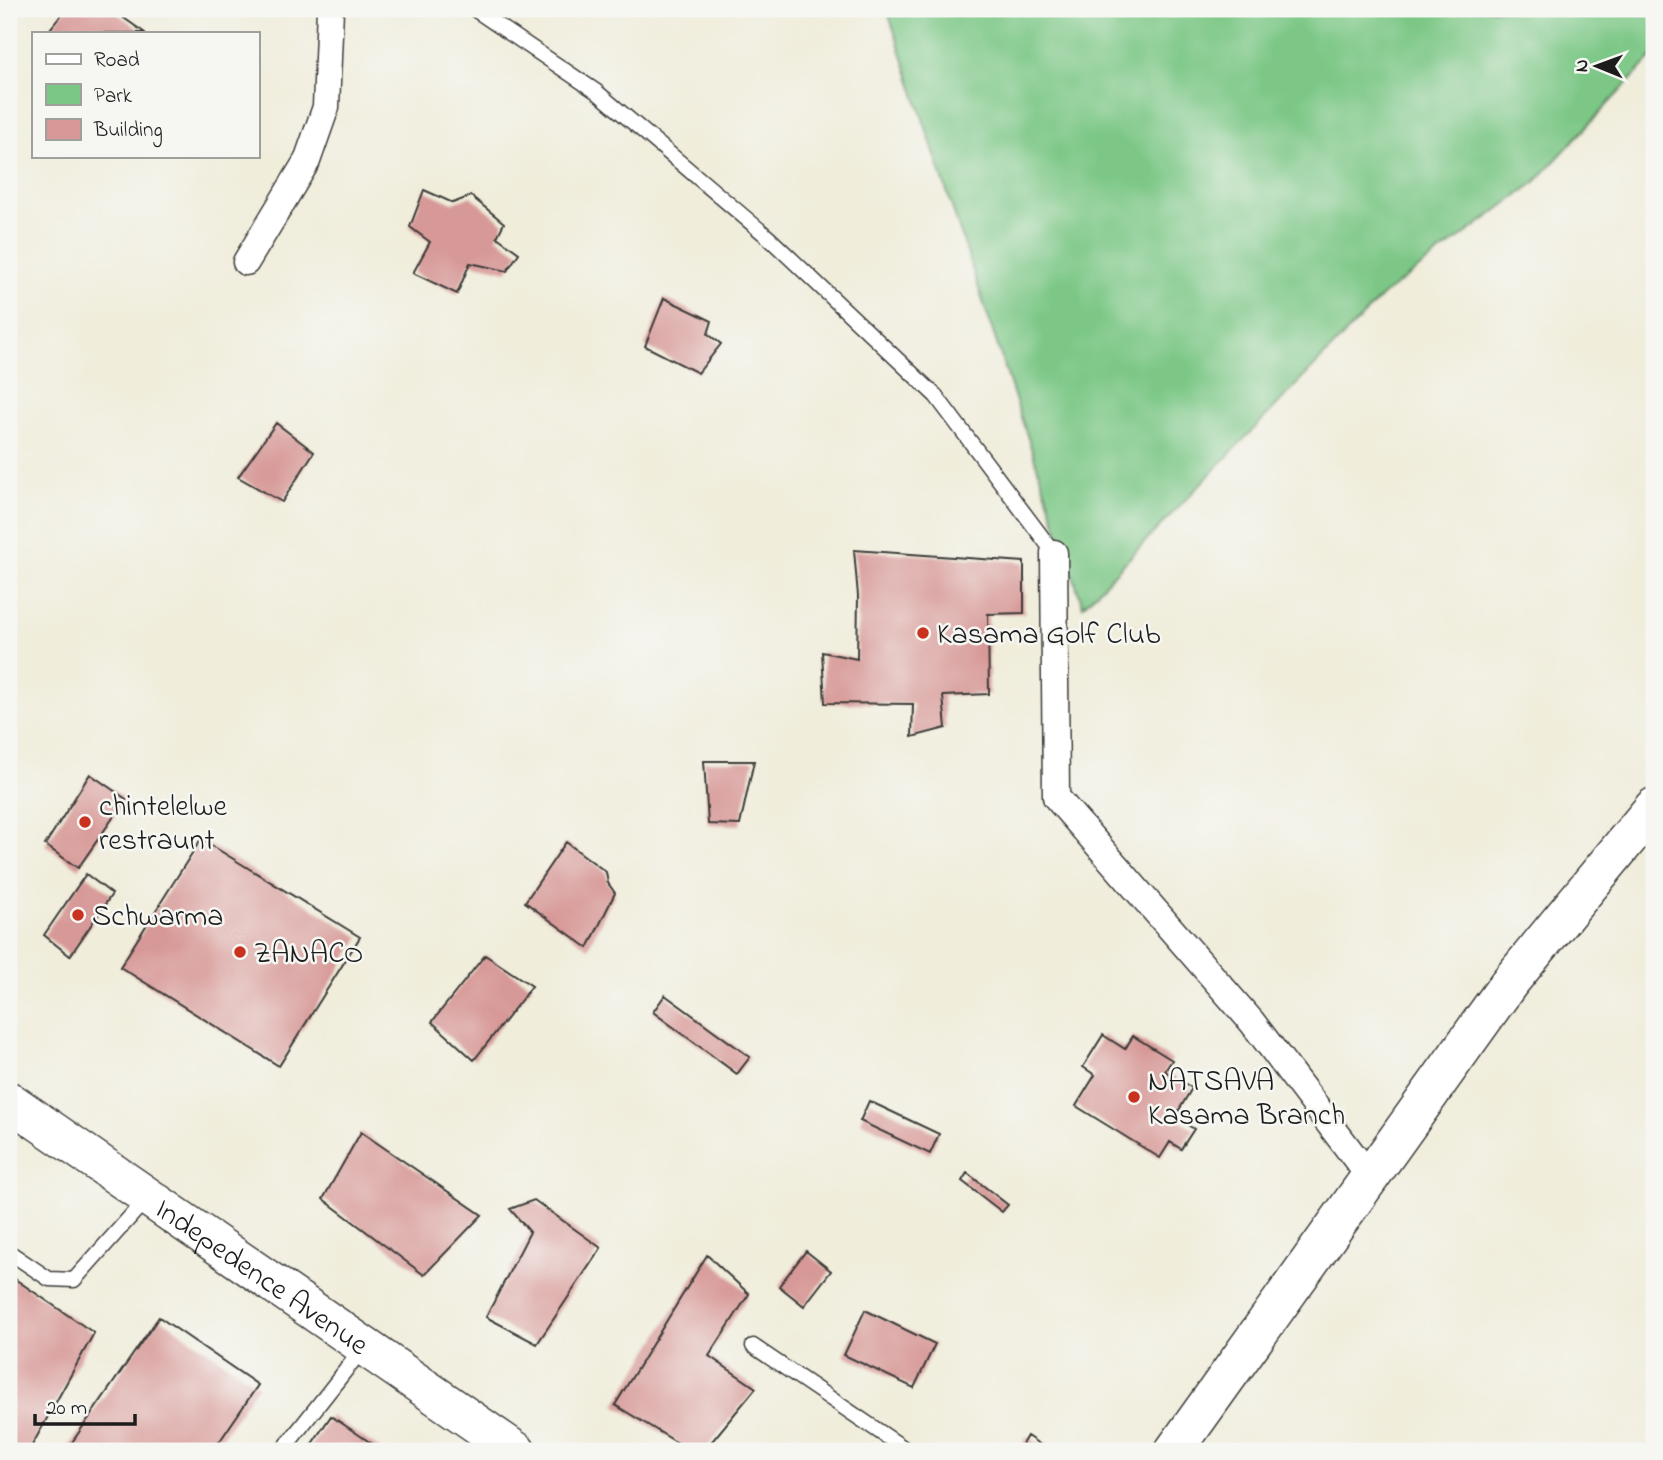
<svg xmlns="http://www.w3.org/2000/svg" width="1663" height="1460" viewBox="0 0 1663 1460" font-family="'Indie Flower',sans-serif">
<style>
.green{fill:#7bc786;stroke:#4c7251;stroke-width:2}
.building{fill:#d79997}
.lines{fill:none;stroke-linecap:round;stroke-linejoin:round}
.lane-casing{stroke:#3c3b39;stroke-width:17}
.street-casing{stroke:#3c3b39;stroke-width:29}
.primary-casing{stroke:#3c3b39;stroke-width:41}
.lane{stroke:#fff;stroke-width:14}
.street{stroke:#fff;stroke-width:26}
.primary{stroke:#fff;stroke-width:38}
.poi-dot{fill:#c8321e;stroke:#f6f6f2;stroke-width:2.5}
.labels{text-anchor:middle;stroke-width:5;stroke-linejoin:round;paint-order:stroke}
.poi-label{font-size:30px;fill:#1c1c1c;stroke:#f6f6f2;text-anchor:start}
.street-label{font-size:30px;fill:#1c1c1c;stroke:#f6f6f2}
</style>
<rect width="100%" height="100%" fill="#f6f6f2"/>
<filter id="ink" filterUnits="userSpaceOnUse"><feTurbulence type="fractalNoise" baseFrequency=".0143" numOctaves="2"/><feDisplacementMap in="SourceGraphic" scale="14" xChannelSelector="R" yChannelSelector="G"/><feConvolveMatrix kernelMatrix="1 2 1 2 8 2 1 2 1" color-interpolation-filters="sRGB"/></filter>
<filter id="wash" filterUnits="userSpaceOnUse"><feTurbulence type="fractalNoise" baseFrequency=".00686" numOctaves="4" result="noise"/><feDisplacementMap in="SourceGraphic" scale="28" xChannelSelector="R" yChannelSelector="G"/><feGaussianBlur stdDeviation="1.57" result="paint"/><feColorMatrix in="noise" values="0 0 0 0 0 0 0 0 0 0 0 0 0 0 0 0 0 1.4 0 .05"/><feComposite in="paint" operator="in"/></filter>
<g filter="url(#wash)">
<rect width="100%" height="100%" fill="#f0eddb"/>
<path class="green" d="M887 9H1654V55L1534 183 1383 295 1083 606Z"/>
<g id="blocks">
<path class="building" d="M66 9H111L145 33H47Z
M424 190 453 203 471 196 504 223 497 237 519 253 507 271 470 263 457 294 413 273 430 242 410 227Z
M664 298 712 321 708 334 721 344 698 373 645 346Z
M276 423 314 452 282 502 238 477Z
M854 550 1024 562V613L988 614 989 694 943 696 946 728 912 737 913 704 825 703 822 652 857 659 858 596Z
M704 761H754L740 825 708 824Z
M90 774 126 799 78 868 45 845Z
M201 839 360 937 279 1066 120 967Z
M566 842 606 872 608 883 615 893 588 948 525 902Z
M86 874 112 894 70 956 44 935Z
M485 955 532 986 474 1060 432 1022Z
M665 995 750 1057 737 1074 653 1012Z
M1103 1035 1125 1049 1133 1036 1172 1060 1165 1071 1192 1088 1175 1117 1194 1129 1181 1149 1170 1142 1160 1158 1076 1106 1095 1075 1083 1067Z
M869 1101 939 1134 930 1154 860 1121Z
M361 1132 482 1215 424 1275 323 1199Z
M967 1173 1008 1205 1002 1212 962 1181Z
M534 1200 601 1248 537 1344 486 1317 530 1232 510 1209Z
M806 1251 831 1271 804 1306 779 1286Z
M707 1255 749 1294 709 1356 756 1388 704 1451H691L615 1405Z
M9 1275 94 1333 29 1451H9Z
M865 1310 935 1344 914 1388 844 1355Z
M159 1317 258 1385 213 1451H66Z
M331 1416 383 1451H307Z
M1027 1436 1050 1451H1018Z"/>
</g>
</g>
<g filter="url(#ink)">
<use href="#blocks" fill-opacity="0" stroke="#3c3b39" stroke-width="2"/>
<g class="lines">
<g class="lane-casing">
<path id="lane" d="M474 9 597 92 769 238 936 396 1054 553
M9 1252 49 1279 74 1280 147 1198
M753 1346 908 1451
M282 1451 364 1347"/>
</g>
<g class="street-casing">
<path id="street" d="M246 262 307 161 326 107 330 9
M1054 553 1056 797 1252 1022 1369 1176"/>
</g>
<g class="primary-casing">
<g id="primary">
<path id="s1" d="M9 1101 516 1451"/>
<path d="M1174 1451 1509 983 1654 807"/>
</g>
</g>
<use href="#lane" class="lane"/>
<use href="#street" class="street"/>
<use href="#primary" class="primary"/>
</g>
</g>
<g class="poi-dot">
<circle cx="923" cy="633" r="7"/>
<circle cx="85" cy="822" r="7"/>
<circle cx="78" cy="915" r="7"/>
<circle cx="240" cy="952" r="7"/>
<circle cx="1134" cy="1097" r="7"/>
</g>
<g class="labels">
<g class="poi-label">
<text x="937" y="643">Kasama Golf Club</text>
<text x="99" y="815">chintelelwe<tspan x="99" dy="34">restraunt</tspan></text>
<text x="92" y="925">Schwarma</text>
<text x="254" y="962">ZANACO</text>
<text x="1148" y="1090">NATSAVA<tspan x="1148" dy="34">Kasama Branch</tspan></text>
</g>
<g class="street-label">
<text dy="10" stroke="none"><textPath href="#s1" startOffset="308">Indepedence Avenue</textPath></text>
</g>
</g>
<rect width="1663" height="1460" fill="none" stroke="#f6f6f2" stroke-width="35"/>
<rect x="32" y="32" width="228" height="126" fill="#f6f6f2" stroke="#9f9f9c" stroke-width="2"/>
<rect x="46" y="54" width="35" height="10" fill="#ffffff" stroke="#9f9f9c" stroke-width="2"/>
<text x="94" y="66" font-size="21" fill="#1c1c1c">Road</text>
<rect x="46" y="84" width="35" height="21" fill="#7bc786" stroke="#9f9f9c" stroke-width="2"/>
<text x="94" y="102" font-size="21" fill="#1c1c1c">Park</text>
<rect x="46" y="119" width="35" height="21" fill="#d79997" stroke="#9f9f9c" stroke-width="2"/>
<text x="94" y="136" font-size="21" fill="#1c1c1c">Building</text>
<g transform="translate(1597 66) rotate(271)" stroke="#f6f6f2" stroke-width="5" paint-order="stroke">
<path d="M0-5L12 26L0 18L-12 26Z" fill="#1c1c1c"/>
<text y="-10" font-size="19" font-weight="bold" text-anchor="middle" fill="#1c1c1c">N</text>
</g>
<path d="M35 1414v10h100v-10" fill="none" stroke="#1c1c1c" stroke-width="3.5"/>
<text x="46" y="1414" font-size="21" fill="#1c1c1c" stroke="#f6f6f2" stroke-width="5" paint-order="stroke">20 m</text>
</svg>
